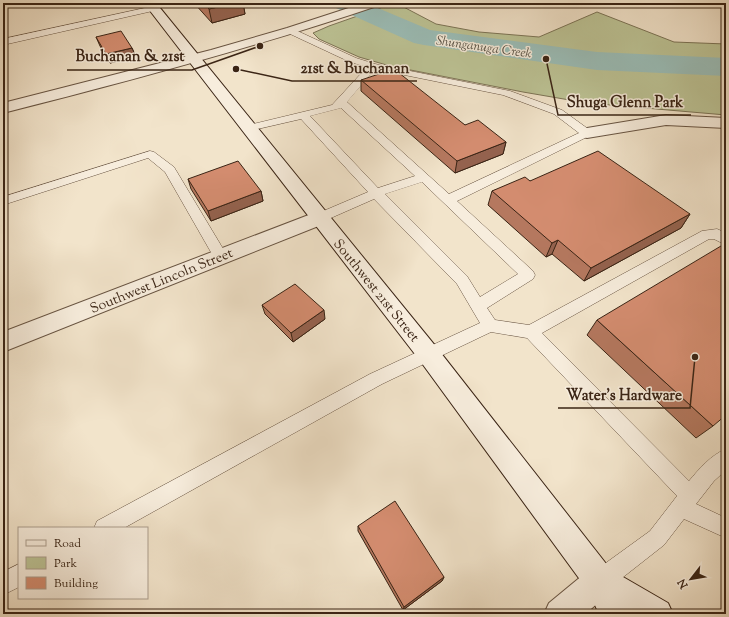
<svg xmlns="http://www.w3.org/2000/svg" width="729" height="617" viewBox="0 0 729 617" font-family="'Sorts Mill Goudy',serif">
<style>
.green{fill:#bdc496;stroke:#7c7456}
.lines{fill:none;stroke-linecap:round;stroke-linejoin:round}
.river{fill:#9bbeb8;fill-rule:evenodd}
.service-casing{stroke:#685442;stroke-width:1}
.minor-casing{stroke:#685442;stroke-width:2}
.secondary-casing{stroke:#3a2415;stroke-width:2}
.service{fill:#f7eddd;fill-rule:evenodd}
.minor{fill:#f7eddd;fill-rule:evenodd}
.secondary{fill:#f7eddd;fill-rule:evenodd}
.wall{fill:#b5785f;stroke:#3a2415}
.shaded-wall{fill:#94624e;stroke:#3a2415}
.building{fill:#d38c6f;stroke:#3a2415}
.labels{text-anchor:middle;stroke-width:3;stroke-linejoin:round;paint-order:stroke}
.far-water-label{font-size:13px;font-style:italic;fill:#575246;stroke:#f7eddd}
.street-label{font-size:14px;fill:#3a2415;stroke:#f7eddd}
.leader{fill:none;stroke:#3a2415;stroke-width:1.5}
.callout-dot{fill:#3a2415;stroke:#f7eddd;stroke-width:1.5}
.callout-label{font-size:15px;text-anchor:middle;font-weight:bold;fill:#3a2415;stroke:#f7eddd;stroke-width:3;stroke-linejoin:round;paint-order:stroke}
</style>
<rect width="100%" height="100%" fill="#f2e4cb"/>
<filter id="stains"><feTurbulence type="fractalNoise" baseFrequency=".005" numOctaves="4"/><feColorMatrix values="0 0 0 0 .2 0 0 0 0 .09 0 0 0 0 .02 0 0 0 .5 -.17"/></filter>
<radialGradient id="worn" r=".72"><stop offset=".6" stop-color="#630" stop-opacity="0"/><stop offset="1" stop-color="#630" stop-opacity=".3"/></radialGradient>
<path class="green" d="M391 3H396L436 24 479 32 539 37 597 12 674 42 726 44V115L587 103 523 92 390 66 359 57 319 39 313 33 329 26 383 7Z"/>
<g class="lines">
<path class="river" d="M333 3H366L430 30 597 52 726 58V76L597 70 424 45 414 43 336 8Z"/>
<g class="service-casing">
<path id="service" d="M154 6H157V10L3 45V39Z
M291 28 356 58 375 64 510 91 562 110 591 131 592 133 591 135 457 201 533 271 535 275 533 279 487 308 495 320 529 325 702 231 717 229 726 233V245L714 239H709L542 333 689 481C699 469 711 455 726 449V470L714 481 696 504 726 518V538L684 519 664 545 608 589 600 592 592 589 589 581 592 573 650 531 677 496 527 338 491 332 382 384 124 528H94L97 521 370 374 480 323 457 284 374 199 324 221 319 222 314 221 313 218 314 215 368 192 301 119 249 131 244 128 245 126 332 105 367 67 350 62 288 33 287 31 288 29ZM375 69 503 95 554 114 579 133 449 194 347 102ZM341 108 415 176 378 188 310 116ZM422 182 518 274 480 297 467 276 385 194Z
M150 151 154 152 174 167 228 257 226 261 221 262 216 261 165 172 148 158 3 205V197Z
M19 564V587L3 595V572Z"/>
</g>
<g class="minor-casing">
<path id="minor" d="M364 3H382L380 5C256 47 130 81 3 113V103L211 50 287 28Z
M666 115 726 118V128L666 125 587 138 581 136 579 133 581 130 587 128Z
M319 211 326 213 328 218 326 223 3 352V332Z
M600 565 611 570 616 581 611 592 585 614H544L549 603 589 570Z"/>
</g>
<g class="secondary-casing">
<path id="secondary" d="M144 3H156L437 348 611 570 668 603 673 614H599L589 592 421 362Z"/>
</g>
<use href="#service" class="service"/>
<use href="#minor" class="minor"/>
<use href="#secondary" class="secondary"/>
</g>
<path class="wall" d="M194 3H243L245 14 212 23Z
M96 37 132 48 136 57 110 63 100 46Z
M361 80 465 125 506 142 503 154 455 173 361 91Z
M188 179 261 191 263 201 211 221 191 189Z
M530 181 690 214 681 228 584 281 552 254 546 257 488 205 492 191Z
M262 305 325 319 293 342 265 314Z
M597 320 713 426 696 438 587 335Z
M358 526 444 577 442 581 403 610 358 531Z"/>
<path class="shaded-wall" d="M236 3H243L245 14 212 23 209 9Z
M132 48 136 57 110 63 106 54Z
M506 142 503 154 455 173 457 161Z
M261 191 263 201 211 221 208 211Z
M690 214 681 228 584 281 591 268Z
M558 240 552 254 546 257 552 243Z
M324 310 325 319 293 342 291 333Z
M444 577 442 581 403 610 404 607Z"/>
<path class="building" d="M203 3H236L209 9Z
M121 31 132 48 106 54 96 37Z
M394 69 465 125 478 120 506 142 457 161 361 80Z
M598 151 690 214 591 268 558 240 552 243 492 191 525 177 530 181Z
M238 161 261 191 208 211 188 179Z
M726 243V415L713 426 597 320Z
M295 284 324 310 291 333 262 305Z
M395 501 444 577 404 607 358 526Z"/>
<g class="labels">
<g class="far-water-label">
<text transform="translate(484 46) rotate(8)" y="5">Shunganuga Creek</text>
</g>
<g class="street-label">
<text transform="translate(161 280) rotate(-22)" y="5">Southwest Lincoln Street</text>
<text transform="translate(377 290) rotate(51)" y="5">Southwest 21st Street</text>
</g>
</g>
<path class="leader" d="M260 46L192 70H67M236 69L292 81H417M546 59L558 115H691M695 357L690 408H558"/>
<g class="callout-dot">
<circle cx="260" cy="46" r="4"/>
<circle cx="236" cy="69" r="4"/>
<circle cx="546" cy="59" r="4"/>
<circle cx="695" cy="357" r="4"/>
</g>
<g class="callout-label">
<text x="130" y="61">Buchanan &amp; 21st</text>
<text x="355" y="73">21st &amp; Buchanan</text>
<text x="625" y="107">Shuga Glenn Park</text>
<text x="624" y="400">Water's Hardware</text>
</g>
<rect width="729" height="617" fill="none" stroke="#f2e4cb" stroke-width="16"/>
<rect x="4" y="4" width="721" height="609" fill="none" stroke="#3a2415" stroke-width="2"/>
<rect x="8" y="8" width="713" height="601" fill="none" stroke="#3a2415"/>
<rect x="18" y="527" width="130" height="72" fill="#f7eddd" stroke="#ab9d8d"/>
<rect x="26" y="540" width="20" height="6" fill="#f7eddd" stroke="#ab9d8d"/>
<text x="54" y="547" font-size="12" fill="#3a2415">Road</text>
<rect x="26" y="557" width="20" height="12" fill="#bdc496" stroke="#ab9d8d"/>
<text x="54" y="567" font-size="12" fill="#3a2415">Park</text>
<rect x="26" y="577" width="20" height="12" fill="#d38c6f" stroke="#ab9d8d"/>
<text x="54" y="587" font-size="12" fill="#3a2415">Building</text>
<g transform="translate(691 579) rotate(239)" stroke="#f7eddd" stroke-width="3" paint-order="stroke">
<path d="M0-3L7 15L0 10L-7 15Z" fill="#3a2415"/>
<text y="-6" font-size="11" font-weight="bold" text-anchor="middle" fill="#3a2415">N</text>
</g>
<rect width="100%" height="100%" filter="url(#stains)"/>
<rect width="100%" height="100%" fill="url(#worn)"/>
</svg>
